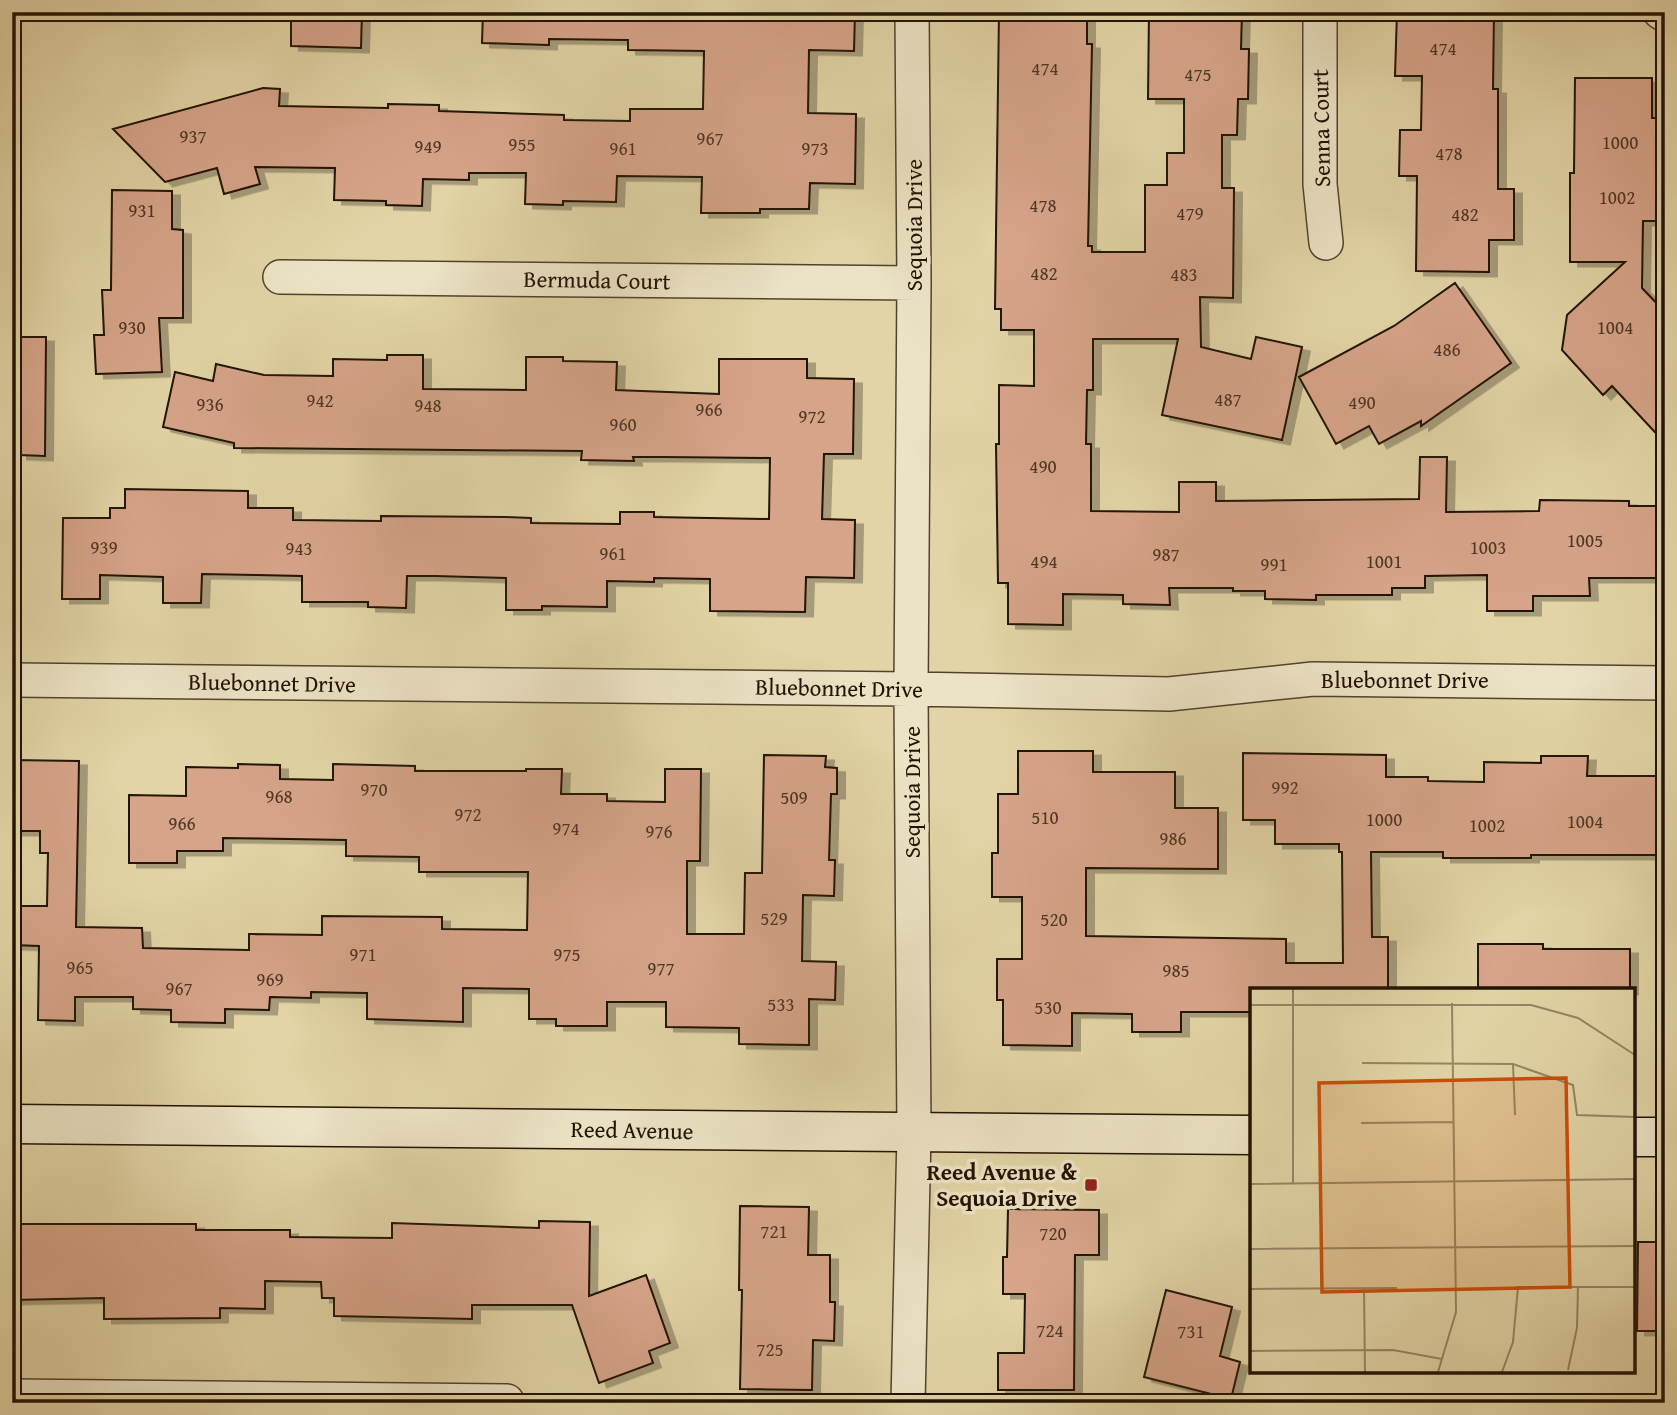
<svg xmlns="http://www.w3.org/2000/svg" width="1677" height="1415" viewBox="0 0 1677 1415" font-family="'Gentium Book Plus',serif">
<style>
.building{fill:#d6a489;stroke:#221202;stroke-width:2;filter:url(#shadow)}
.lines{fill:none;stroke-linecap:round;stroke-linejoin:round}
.street-casing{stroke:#52422b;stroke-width:36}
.secondary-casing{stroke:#221202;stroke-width:41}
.street{stroke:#ece3c5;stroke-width:33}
.secondary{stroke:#ece3c5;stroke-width:38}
.poi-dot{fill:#8f2418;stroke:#ece3c5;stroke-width:2.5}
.labels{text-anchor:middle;stroke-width:7;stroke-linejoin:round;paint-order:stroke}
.number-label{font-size:19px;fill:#4f3624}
.street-label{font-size:23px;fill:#221202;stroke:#ece3c5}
.poi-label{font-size:23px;font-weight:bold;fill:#221202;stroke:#ece3c5;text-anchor:end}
.inset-road{fill:none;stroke:#958664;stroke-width:2}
.view{fill:#ca4e0a;fill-opacity:0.15;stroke:#ca4e0a;stroke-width:3.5}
.inset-edge{fill:none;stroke:#221202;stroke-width:3.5}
</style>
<defs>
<filter id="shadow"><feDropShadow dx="8" dy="4.5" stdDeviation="0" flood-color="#0004"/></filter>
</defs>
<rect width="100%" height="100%" fill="#e2d4a6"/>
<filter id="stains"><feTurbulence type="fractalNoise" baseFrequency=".00286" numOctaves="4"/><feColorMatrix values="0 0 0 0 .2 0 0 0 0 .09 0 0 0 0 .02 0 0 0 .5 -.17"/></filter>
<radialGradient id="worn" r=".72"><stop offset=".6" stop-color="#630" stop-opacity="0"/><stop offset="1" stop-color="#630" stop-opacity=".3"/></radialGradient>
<path class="building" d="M291 12H362L361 48 291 46Z
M483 12H855L854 51 809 50 808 113 856 114 855 184 810 183 809 209H760V213H701L702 177 617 176 616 202 563 201V205L525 204 526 173H469V180L423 179 422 206 386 205V201L334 200 335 168 255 167 260 184 224 194 217 168 165 182 113 129 263 88 280 89 279 106 388 108V104L439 105V111L564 115V120L630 121V109H703L704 51 628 50V40L549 39V45L482 43Z
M999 12H1087V44H1092L1088 246H1092V252H1145V185H1167V153H1184V99H1148L1149 12H1242L1241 49H1249L1248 99H1238L1237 135H1222V188H1234L1233 298 1200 297 1201 347 1251 359 1256 337 1302 347 1282 440 1162 415 1178 339H1093V390H1087L1086 444H1091V511L1179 512V482H1216V501L1419 499 1420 457H1447L1446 512 1539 511 1540 500 1629 501V506H1665V578H1589L1590 596H1533V611H1487V575L1425 576V588H1392V595H1316V600L1265 599V591H1233V588H1169L1170 605 1123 604V595L1063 594V625L1008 624V583H998L996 444H999V385L1034 386V330H1001V309H995Z
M1397 12H1494L1493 89H1498V189H1514V240H1489V272L1416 271 1417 176H1399L1400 130H1421L1422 76H1395Z
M1575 78H1652V118H1665L1664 221H1643L1642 288 1665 312V443L1612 386 1603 395 1562 350 1567 315 1625 262H1570V173H1574Z
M112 190 172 191V229L183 230V318H159L162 372 96 374 94 335H104L102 290H111Z
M1455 283 1511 363 1421 426V421L1379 444 1369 426 1336 444 1299 377 1394 326Z
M21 337H46L45 456 19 455Z
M387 355H423V389L526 390V357H563V361L617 362 616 390 719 394V359H807V378L854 379 853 454H824L822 519 855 520 854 578 806 577 805 612 710 611V579L654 578V582L607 581V607L542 606V610H506V578L435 576H407L406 608 368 607V602H302V576L202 574 201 603H163V577L100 575V599H62L63 518H110V508H125V489L248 491V508H293V520L381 521V516L506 517 531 518V523L620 524V512H654V517L769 519 770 458 663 457H633L634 461 581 460 582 451 234 448V443L163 427 175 372 213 381 216 364 264 375 333 376V359L387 360Z
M1018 751H1093V772H1175V808H1218V869L1086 868V936L1286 939V963H1343L1342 852H1339V844H1275V820H1243V753L1386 755V777H1428V781L1484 782V762L1541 763V756H1588L1587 776H1665V855H1531V858H1443V852H1371L1372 937H1388V990H1252V1012H1181V1032H1132V1014L1072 1013V1046L1003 1045V1000H997V959H1022V897H992V853H998V794H1018Z
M764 755 826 756 825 767 837 768V794H831L829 860H835L834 896 803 895 802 961 836 962 835 1000 809 999V1045L739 1044V1028L666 1027V1002H607V1026H556V1019H529V989L463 988V1022L367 1019V993L311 992V998L270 997 269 1010 225 1009V1023L171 1022V1010L133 1009V997H75V1021L38 1020 39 946 12 945V906H47L48 853H40V831H12V760L79 761 76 927 142 928 143 948 249 950V934L322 935V916L442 917V929L527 930 528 872H419V857L346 856V840L223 838V851H177V863H129V795L186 796V767L238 768V764L280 765V779L333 780V764L415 766V771H526V769H562L561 794H607V801L665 802V769H701L700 861H687V934H744L745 873H762Z
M1478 944H1543V949H1630V990H1478Z
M740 1206 809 1207 808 1255H830V1302H835L834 1341 813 1340 812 1390 740 1389 742 1290H739Z
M1008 1209 1099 1210V1255H1075L1074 1390H998V1353H1024L1025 1294H1003V1257H1007Z
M539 1221 590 1222 589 1296 646 1275 670 1343 649 1351 653 1363 599 1383 572 1305H472V1319L334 1316V1298H322L321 1282 265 1281V1309L220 1308V1318L104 1319V1298L12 1300V1224H196V1230H290V1237L392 1238V1223L539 1228Z
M1638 1242H1665V1331H1637Z
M1166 1290 1232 1307 1220 1356 1240 1362 1231 1399 1144 1377Z"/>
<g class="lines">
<g class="street-casing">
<path id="street" d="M1320 12V184L1326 243
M1660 12 1665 15
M280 277 914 283
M12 680 911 689 1169 694 1313 679 1665 683
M12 1396 507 1401
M908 1403 914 1133 911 689 914 283 912 12"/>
</g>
<g class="secondary-casing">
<path id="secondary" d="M12 1124 1252 1135
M1633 1137H1665"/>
</g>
<use href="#street" class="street"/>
<use href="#secondary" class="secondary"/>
</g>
<rect class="poi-dot" x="1084" y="1178" width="14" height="14" rx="3.5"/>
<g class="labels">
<g class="number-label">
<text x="1443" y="55">474</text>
<text x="1045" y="75">474</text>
<text x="1198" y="81">475</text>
<text x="193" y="143">937</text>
<text x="710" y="145">967</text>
<text x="1620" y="149">1000</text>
<text x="522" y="151">955</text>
<text x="428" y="153">949</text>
<text x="623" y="155">961</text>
<text x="815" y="155">973</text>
<text x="1449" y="160">478</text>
<text x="1617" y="204">1002</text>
<text x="1043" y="212">478</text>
<text x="142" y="217">931</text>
<text x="1190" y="220">479</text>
<text x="1465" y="221">482</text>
<text x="1044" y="280">482</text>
<text x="1184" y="281">483</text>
<text x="132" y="334">930</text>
<text x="1615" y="334">1004</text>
<text x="1447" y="356">486</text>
<text x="1228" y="406">487</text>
<text x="320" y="407">942</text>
<text x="1362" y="409">490</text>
<text x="210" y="411">936</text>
<text x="428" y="412">948</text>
<text x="709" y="416">966</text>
<text x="812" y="423">972</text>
<text x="623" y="431">960</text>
<text x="1043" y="473">490</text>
<text x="1585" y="547">1005</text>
<text x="104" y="554">939</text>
<text x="1488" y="554">1003</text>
<text x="299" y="555">943</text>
<text x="613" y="560">961</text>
<text x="1166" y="561">987</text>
<text x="1044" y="568">494</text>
<text x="1384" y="568">1001</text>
<text x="1274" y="571">991</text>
<text x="1285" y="794">992</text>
<text x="374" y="796">970</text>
<text x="279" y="803">968</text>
<text x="794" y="804">509</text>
<text x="468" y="821">972</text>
<text x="1045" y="824">510</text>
<text x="1384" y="826">1000</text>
<text x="1585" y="828">1004</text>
<text x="182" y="830">966</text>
<text x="1487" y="832">1002</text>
<text x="566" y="835">974</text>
<text x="659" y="838">976</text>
<text x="1173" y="845">986</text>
<text x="774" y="925">529</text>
<text x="1054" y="926">520</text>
<text x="363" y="961">971</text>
<text x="567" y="961">975</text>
<text x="80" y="974">965</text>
<text x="661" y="975">977</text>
<text x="1176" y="977">985</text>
<text x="270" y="986">969</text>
<text x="179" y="995">967</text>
<text x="781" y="1011">533</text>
<text x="1048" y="1014">530</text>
<text x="774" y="1238">721</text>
<text x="1053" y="1240">720</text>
<text x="1050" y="1337">724</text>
<text x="1191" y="1338">731</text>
<text x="770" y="1356">725</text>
</g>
<g class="street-label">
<text transform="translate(1321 128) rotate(-91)" y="8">Senna Court</text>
<text transform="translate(914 225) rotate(-90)" y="8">Sequoia Drive</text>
<text transform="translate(597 280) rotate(1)" y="8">Bermuda Court</text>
<text x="1405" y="688">Bluebonnet Drive</text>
<text transform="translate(272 683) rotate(1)" y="8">Bluebonnet Drive</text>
<text transform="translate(839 688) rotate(1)" y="8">Bluebonnet Drive</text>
<text transform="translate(912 792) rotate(-90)" y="8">Sequoia Drive</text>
<text transform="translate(632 1130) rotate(1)" y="8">Reed Avenue</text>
</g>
<g class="poi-label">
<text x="1077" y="1180">Reed Avenue &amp;<tspan x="1077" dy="26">Sequoia Drive</tspan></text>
</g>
</g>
<g transform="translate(1250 988)">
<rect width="385" height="385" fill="#e2d4a6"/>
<path class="inset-road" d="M43 1V195M0 17H281L328 30 385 67M112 75 263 76 323 97 327 127 385 129M263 76 265 127M111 135 204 134M0 196 385 191M0 261 385 258M0 301 147 300M114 301 115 384M0 363 143 362 192 371M318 382 327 340 328 298M188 384 206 324 202 15M252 384 263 354 268 299H385"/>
<path class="view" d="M316 90 320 299 72 304 69 95Z"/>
<rect width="385" height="385" class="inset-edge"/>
</g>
<rect width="1677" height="1415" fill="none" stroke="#e2d4a6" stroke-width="42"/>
<rect x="14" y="14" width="1649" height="1387" fill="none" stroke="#221202" stroke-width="3.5"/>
<rect x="21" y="21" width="1635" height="1373" fill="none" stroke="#221202" stroke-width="2"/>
<rect width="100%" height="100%" filter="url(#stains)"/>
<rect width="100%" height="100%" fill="url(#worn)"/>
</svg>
